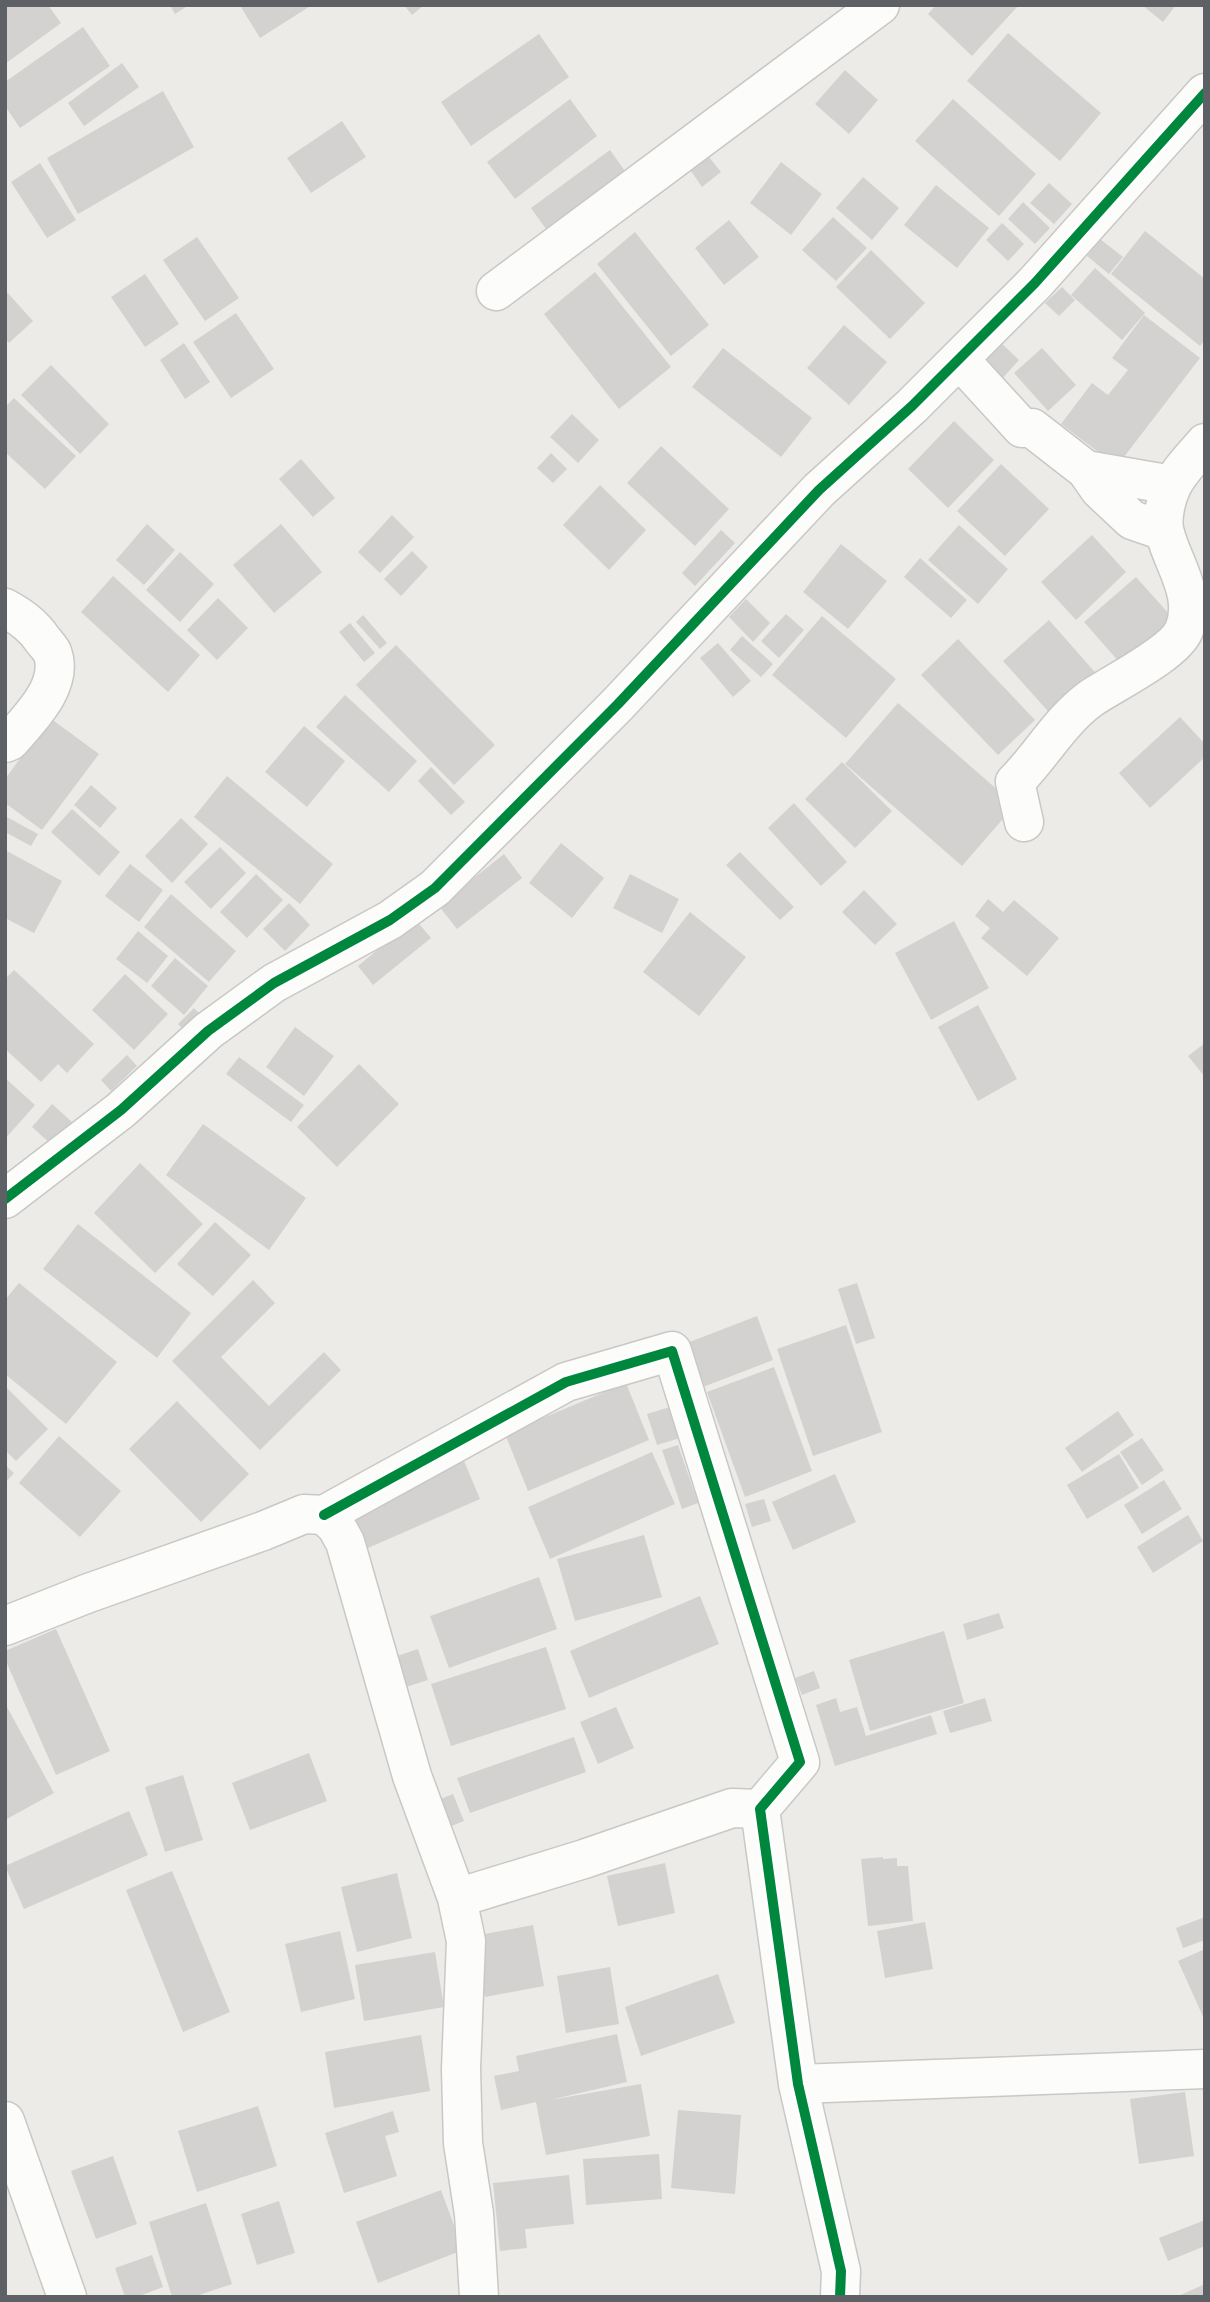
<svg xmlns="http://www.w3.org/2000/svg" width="1210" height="2302" viewBox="0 0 1210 2302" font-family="Manrope,sans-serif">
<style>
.building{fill:#d3d2d0}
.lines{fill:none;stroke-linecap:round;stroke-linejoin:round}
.minor-casing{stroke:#c8c8c8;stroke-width:41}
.minor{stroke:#fcfcfb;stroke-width:38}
.cycleway-casing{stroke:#fff;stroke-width:15}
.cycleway{stroke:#00873e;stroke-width:10}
</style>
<rect width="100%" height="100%" fill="#edebe7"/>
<path class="building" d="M9 5H48L61 23 5 64V8Z
M170 5H189L175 14Z
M245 5H312L260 38 241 7Z
M404 5H424L412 15Z
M936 5H1019L972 56 928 14Z
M1142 5H1176L1163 22Z
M83 27 110 66 20 128 5 106V82Z
M1008 33 1101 113 1060 161 967 81Z
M539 34 569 77 471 146 441 102Z
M122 63 139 87 84 126 68 103Z
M845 70 878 100 849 134 815 104Z
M163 91 194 147 78 214 47 158Z
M570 99 597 136 515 199 487 162Z
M953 99 1036 174 999 216 915 141Z
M342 121 366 157 311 193 287 158Z
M610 150 625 171 546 229 531 208Z
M709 157 721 172 702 187 691 171Z
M781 162 822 194 791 235 750 203Z
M40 163 76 220 47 238 11 182Z
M863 177 899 208 872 240 836 208Z
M1049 183 1072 204 1054 224 1030 203Z
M936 185 989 228 957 268 904 225Z
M1023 202 1050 228 1035 244 1008 219Z
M833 217 867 248 836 281 802 250Z
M729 220 759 257 724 285 695 248Z
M1002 223 1024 244 1008 261 986 240Z
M1145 231 1205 279V340L1200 346 1111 274Z
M635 232 709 325 671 356 597 264Z
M197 237 239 298 205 321 163 260Z
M1100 239 1123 257 1109 274 1087 256Z
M871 250 925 303 890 339 836 287Z
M1095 268 1145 313 1122 340 1071 295Z
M595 272 671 367 619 409 544 314Z
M145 274 179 324 145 347 111 297Z
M1062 287 1075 300 1059 316 1045 303Z
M5 290 33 321 9 343 5 339Z
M236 313 274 369 231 398 193 342Z
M1144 315 1200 358 1117 466 1061 424 1092 383 1108 395 1128 370 1112 358Z
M844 325 887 362 849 405 807 368Z
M1000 342 1019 360 1002 379 982 361Z
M184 343 210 382 185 399 160 360Z
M723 348 812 418 781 457 692 387Z
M1042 348 1076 385 1048 411 1014 373Z
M51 365 109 424 80 454 21 395Z
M14 398 76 456 45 489 5 452V407Z
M572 414 599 440 578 463 550 437Z
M954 421 994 460 948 508 908 469Z
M661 446 729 509 695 546 627 483Z
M551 453 567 469 553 483 537 468Z
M301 459 335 498 313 517 279 479Z
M1001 464 1049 509 1005 556 957 511Z
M600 485 646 530 609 570 563 525Z
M392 515 414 537 380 573 358 552Z
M147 524 175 550 144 585 116 560Z
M281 524 322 572 274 613 233 565Z
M959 525 1008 569 978 604 928 560Z
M721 530 735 543 695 586 682 573Z
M1092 535 1126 572 1076 620 1041 582Z
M841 544 887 581 848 629 803 592Z
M412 551 428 567 401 596 384 579Z
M180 552 214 584 180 622 146 590Z
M920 558 967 600 951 618 904 577Z
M113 576 200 655 168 692 81 612Z
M1136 577 1178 624 1127 671 1084 622Z
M218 598 248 628 217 660 187 630Z
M746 599 770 623 753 642 729 617Z
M786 614 804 630 779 658 761 641Z
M363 615 387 643 380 649 356 622Z
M822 616 896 679 846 738 772 675Z
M1049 620 1100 678 1055 719 1003 661Z
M350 623 375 653 364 662 339 632Z
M742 636 773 664 761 677 730 650Z
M958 639 1035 720 998 755 921 675Z
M718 643 751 681 733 697 700 658Z
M396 645 495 745 454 785 356 685Z
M345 695 417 761 389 792 316 727Z
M898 703 1015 805 962 866 845 764Z
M1180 717 1205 744V757L1150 808 1119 773Z
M50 718 99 754 42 830 5 803V779Z
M304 726 345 761 307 807 265 772Z
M842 762 892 811 855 848 805 799Z
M431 767 465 802 451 815 418 781Z
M227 776 333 864 300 904 194 817Z
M91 785 117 808 100 828 74 805Z
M794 803 847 862 821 886 768 828Z
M72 809 120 852 99 876 51 832Z
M5 816 38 834 31 846 5 832Z
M181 818 208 844 172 883 145 856Z
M561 843 604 878 572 918 529 883Z
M220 847 246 873 211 909 184 882Z
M5 850 62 881 34 933 5 918Z
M740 852 794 907 780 920 726 865Z
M504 854 522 878 457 929 439 906Z
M130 864 163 890 139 922 105 896Z
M256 874 283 900 247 938 220 912Z
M630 874 679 899 662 933 613 908Z
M864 890 897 924 875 945 842 912Z
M171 894 236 951 209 982 144 927Z
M988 899 1003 912 1014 900 1059 938 1027 976 981 938 990 928 975 916Z
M289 903 310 925 285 951 263 929Z
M690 912 746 957 699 1016 643 972Z
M415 919 431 938 373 985 358 966Z
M954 921 989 988 931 1020 895 953Z
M138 931 168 956 147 983 116 959Z
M175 958 208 986 184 1015 151 986Z
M14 970 94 1044 67 1073 58 1064 41 1082 5 1049V979Z
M125 974 168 1014 134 1050 92 1010Z
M978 1005 1017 1079 978 1101 938 1027Z
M194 1008 208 1022 192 1038 178 1024Z
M295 1027 334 1056 304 1096 266 1067Z
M1205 1043V1077L1188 1056Z
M127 1055 137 1066 111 1091 101 1080Z
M239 1057 304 1105 291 1122 226 1074Z
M359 1064 399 1104 337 1167 297 1127Z
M5 1078 35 1105 5 1139Z
M52 1104 72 1122 52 1145 32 1127Z
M203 1124 306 1198 269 1250 166 1175Z
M140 1163 203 1224 155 1273 94 1213Z
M215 1222 251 1255 213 1296 177 1264Z
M78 1224 191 1313 157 1358 43 1269Z
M253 1280 275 1303 221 1357 269 1406 324 1352 341 1370 260 1450 172 1361Z
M19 1283 117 1362 66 1424 5 1374V1300Z
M857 1283 875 1338 856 1344 838 1289Z
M757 1316 773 1360 703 1387 687 1343Z
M846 1325 882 1432 813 1456 777 1349Z
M774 1367 812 1471 745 1497 707 1392Z
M626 1383 649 1440 528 1491 505 1434Z
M5 1386 48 1429 16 1461 5 1450Z
M177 1401 249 1474 201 1522 129 1449Z
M670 1407 680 1438 657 1445 647 1414Z
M1118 1411 1134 1435 1082 1472 1065 1448Z
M59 1436 121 1491 80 1537 19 1483Z
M1142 1438 1164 1470 1142 1485 1120 1452Z
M678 1445 698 1503 682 1509 662 1450Z
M652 1452 675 1504 550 1559 528 1507Z
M1119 1454 1139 1488 1087 1519 1067 1485Z
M462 1456 480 1499 368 1548 349 1504Z
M5 1465 14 1473 5 1483Z
M835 1474 856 1522 793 1550 772 1502Z
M1164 1480 1182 1509 1142 1534 1124 1505Z
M764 1499 771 1521 752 1527 745 1504Z
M1188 1515 1203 1541 1153 1573 1137 1547Z
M644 1535 662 1597 575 1621 557 1559Z
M539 1577 557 1629 449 1668 430 1616Z
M700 1596 719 1644 589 1698 570 1651Z
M999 1613 1004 1628 967 1640 963 1624Z
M56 1629 110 1751 56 1775 5 1659V1651Z
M944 1631 964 1703 870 1731 849 1660Z
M546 1647 566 1709 451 1746 431 1684Z
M418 1649 428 1680 406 1687 397 1656Z
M814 1671 820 1688 802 1695 795 1678Z
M836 1698 840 1712 857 1707 866 1736 931 1715 937 1734 835 1766 816 1705Z
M985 1698 992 1721 950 1733 943 1711Z
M7 1707 54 1793 5 1820V1708Z
M616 1707 634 1748 598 1764 580 1722Z
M574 1737 586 1772 470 1813 457 1778Z
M309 1753 327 1801 250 1830 232 1783Z
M183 1775 203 1840 165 1852 145 1787Z
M453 1794 464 1821 439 1831 428 1804Z
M129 1811 148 1855 24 1909 5 1866Z
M883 1857V1859L897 1858V1866H908L913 1921 868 1926 861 1859Z
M665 1863 675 1913 618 1926 607 1876Z
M172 1871 230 2012 183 2032 126 1890Z
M397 1873 412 1938 357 1952 341 1887Z
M1205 1917V1940L1183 1948 1176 1928Z
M925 1922 933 1969 885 1978 877 1931Z
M533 1925 544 1986 485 1997 474 1936Z
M340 1931 355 1999 301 2012 285 1944Z
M1205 1949V2021L1178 1961Z
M435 1952 444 2007 364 2021 355 1965Z
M610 1967 619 2024 566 2033 557 1976Z
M718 1974 735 2023 641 2056 625 2007Z
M617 2034 627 2082 550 2100 641 2084 650 2136 546 2155 536 2102 501 2110 494 2076 519 2071 516 2056Z
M421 2035 430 2091 334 2108 325 2052Z
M1185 2092 1194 2156 1139 2164 1130 2099Z
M258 2106 277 2166 197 2192 178 2131Z
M678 2110 741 2115 735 2194 671 2188Z
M393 2111 399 2132 385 2136 397 2176 344 2193 325 2133Z
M659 2154 662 2199 586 2205 583 2159Z
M113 2156 137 2224 96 2239 71 2171Z
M569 2175 574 2224 525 2229 527 2248 500 2251 493 2183Z
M441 2190 463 2250 378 2283 356 2222Z
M279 2201 295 2253 257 2265 241 2214Z
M206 2203 232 2284 193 2297H172L149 2222Z
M1205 2220V2246L1168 2261 1159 2238Z
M152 2255 163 2287 137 2297H125L115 2268Z
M1205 2284V2297H1176Z"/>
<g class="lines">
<g class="minor-casing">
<path id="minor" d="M496 291 880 5
M959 359 1022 428H1032L1086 470 1100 490 1132 520 1164 531
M1086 470 1172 485
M5 608C20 616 33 625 42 639 45 643 50 648 52 652 65 685 29 719 10 741L5 743
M1024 822 1015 782C1041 756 1060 721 1090 699 1113 683 1174 654 1184 630 1198 595 1173 565 1165 533 1161 520 1166 498 1172 486 1179 471 1194 456 1205 443
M5 1199 121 1110 208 1031 274 983 390 920 435 888 618 704 819 490 912 406 1035 283 1205 93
M324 1515 566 1382 672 1351 800 1762 760 1809 798 2084 841 2271 840 2297
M5 1626 86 1594 263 1531 304 1514 324 1515 336 1526 345 1542 412 1776 457 1898 466 1941 461 2069 463 2143 474 2214 479 2297
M457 1898 584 1859 732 1808 760 1809
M798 2084 1205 2069
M5 2121 67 2297"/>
</g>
<use href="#minor" class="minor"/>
<g class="cycleway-casing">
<path id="cycleway" d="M5 1199 121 1110 208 1031 274 983 390 920 435 888 618 704 819 490 912 406 1035 283 1205 93
M324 1515 566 1382 672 1351 800 1762 760 1809 798 2084 841 2271 840 2297"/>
</g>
<use href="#cycleway" class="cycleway"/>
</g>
<rect width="1210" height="2302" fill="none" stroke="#5d6165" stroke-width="14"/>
</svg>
